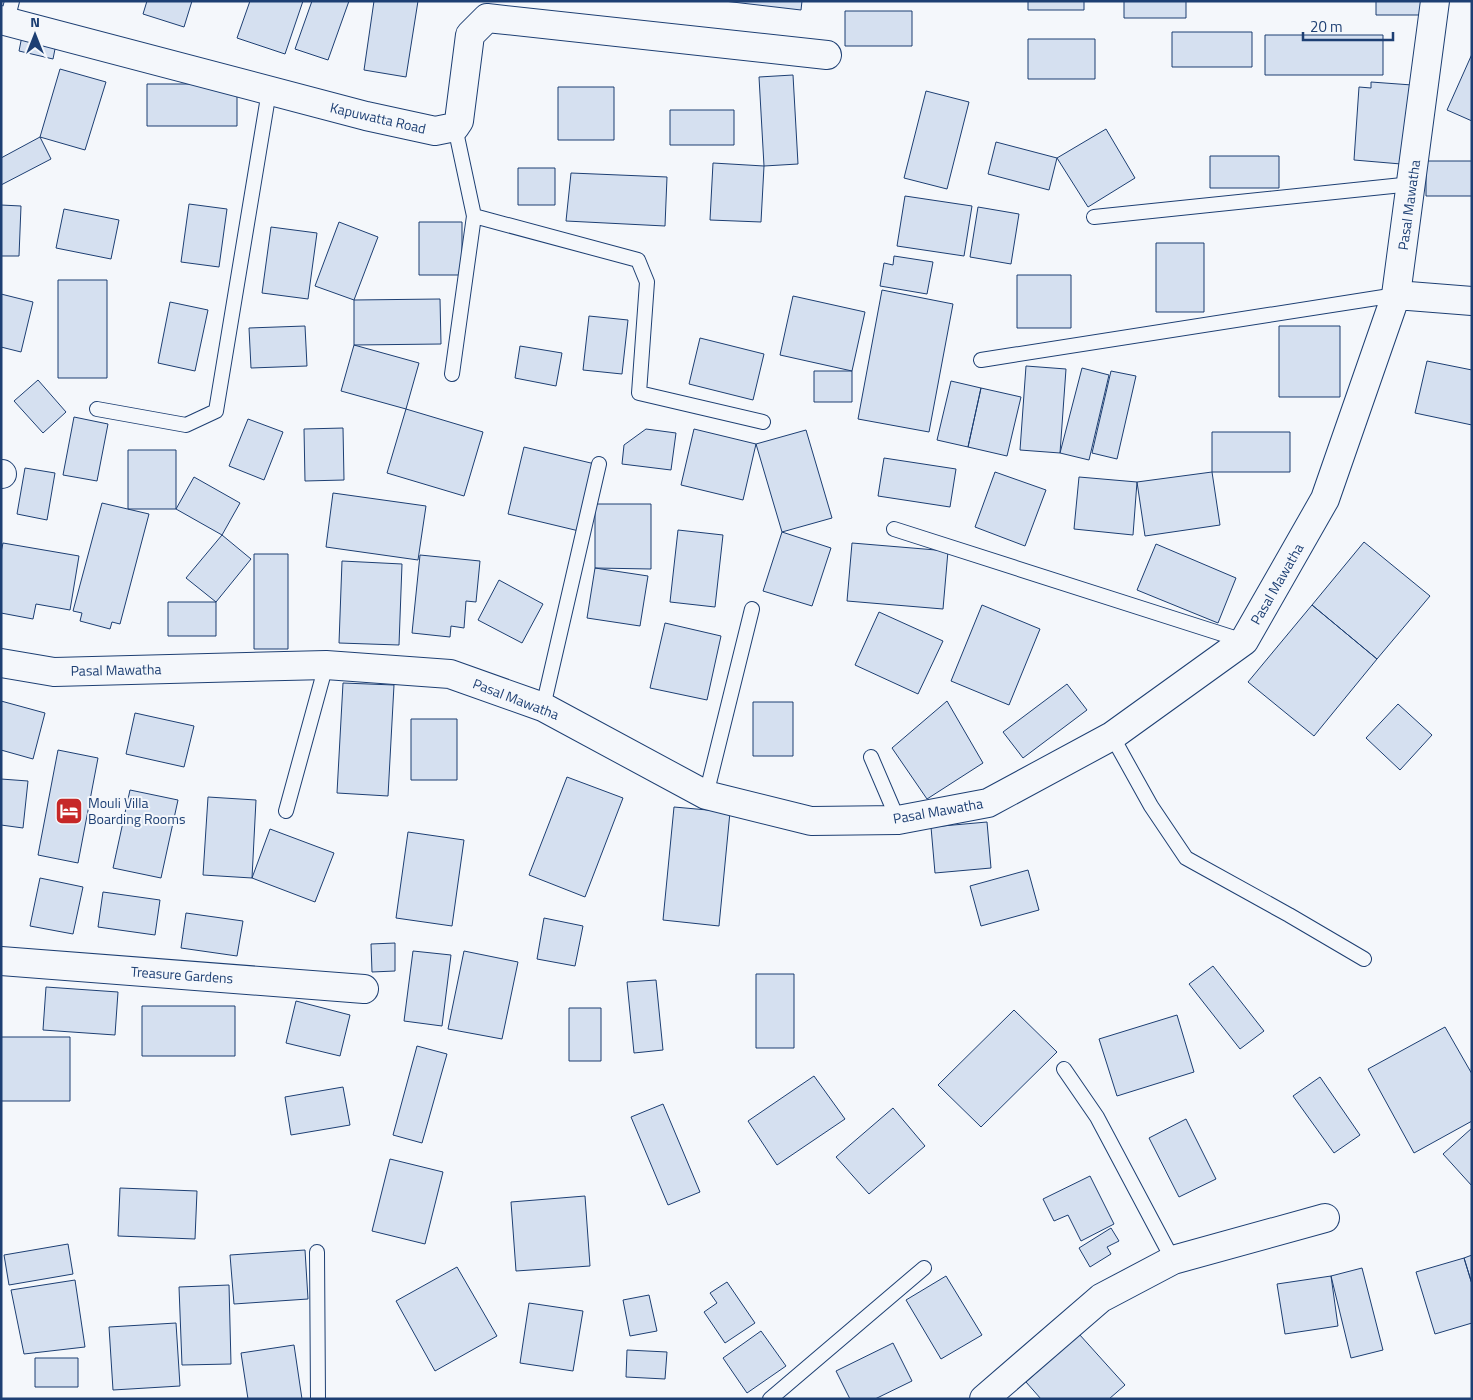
<svg xmlns="http://www.w3.org/2000/svg" width="1473" height="1400" viewBox="0 0 1473 1400" font-family="'Titillium Web',sans-serif">
<style>
.building{fill:#d5e0f0;stroke:#1d3f73}
.lines{fill:none;stroke-linecap:round;stroke-linejoin:round}
.service-casing{stroke:#1d3f73;stroke-width:16}
.minor-casing{stroke:#1d3f73;stroke-width:30}
.service{stroke:#f4f7fb;stroke-width:14}
.minor{stroke:#f4f7fb;stroke-width:28}
.labels{text-anchor:middle;stroke-width:4;stroke-linejoin:round;paint-order:stroke}
.street-label{font-size:14px;fill:#1d3f73;stroke:#f4f7fb}
.poi-label{font-size:14px;fill:#1d3f73;stroke:#f4f7fb;text-anchor:start}
</style>
<rect width="100%" height="100%" fill="#f4f7fb"/>
<path class="building" d="M147 1H192L184 27 143 14Z
M250 1H303L285 54 237 38Z
M312 1H349L328 60 295 49Z
M374 1H418L406 77 364 70Z
M724 1H802L801 10Z
M1028 1H1084V10H1028Z
M1124 1H1186V18H1124Z
M1376 1H1421V15H1376Z
M845 11H912V46H845Z
M23 31 57 39 53 59 19 51Z
M1172 32H1252V67H1172Z
M1265 35H1383V75H1265Z
M1028 39H1095V79H1028Z
M1472 54V121L1447 110Z
M60 69 106 82 85 150 40 137Z
M793 75 798 164 764 166 759 77Z
M1371 82 1412 85 1401 164 1354 160 1359 87 1371 88Z
M147 84H237V126H147Z
M558 87H614V140H558Z
M926 91 969 102 947 189 904 178Z
M670 110H734V145H670Z
M1106 129 1135 178 1088 207 1057 158Z
M40 137 51 159 1 185V158Z
M996 142 1057 158 1049 190 988 174Z
M1210 156H1279V188H1210Z
M1426 161H1472V196H1426Z
M713 163 764 166 761 222 710 220Z
M518 168H555V205H518Z
M571 173 667 177 665 226 566 221Z
M905 196 972 206 964 256 897 246Z
M189 204 227 209 219 267 181 262Z
M1 205 21 206 19 256H1Z
M978 207 1019 214 1011 264 970 257Z
M64 209 119 220 111 259 56 248Z
M339 222 378 237 354 300 315 286Z
M419 222H462V275H419Z
M271 227 317 233 308 299 262 293Z
M1156 243H1204V312H1156Z
M894 256 933 262 927 294 880 286 884 263 893 265Z
M1017 275H1071V328H1017Z
M58 280H107V378H58Z
M882 290 953 304 929 432 858 419Z
M1 294 33 302 21 352 1 347Z
M793 296 865 312 852 371 780 355Z
M440 299 441 344 354 345V300Z
M170 302 208 310 195 371 158 363Z
M589 316 628 320 622 374 583 370Z
M305 326 307 366 251 368 249 328Z
M1279 326H1340V397H1279Z
M700 338 764 354 753 400 689 384Z
M354 345 419 363 406 409 341 391Z
M520 346 562 353 556 386 515 378Z
M1427 361 1472 370V425L1415 413Z
M1026 366 1066 369 1060 453 1020 450Z
M1082 368 1109 375 1089 460 1060 453Z
M814 371H852V402H814Z
M1111 371 1136 376 1117 459 1092 453Z
M38 380 66 412 43 433 14 401Z
M951 381 981 388 968 447 937 440Z
M981 388 1021 397 1007 456 968 447Z
M406 409 483 432 464 496 387 473Z
M74 417 108 424 97 481 63 475Z
M248 419 283 432 264 480 229 466Z
M343 428 344 480 305 481 304 429Z
M646 429 676 433 671 470 622 464 624 445Z
M694 429 756 444 743 500 681 485Z
M806 430 832 518 782 532 756 444Z
M1212 432H1290V472H1212Z
M524 447 595 464 579 531 508 514Z
M128 450H176V509H128Z
M884 458 956 469 950 507 878 496Z
M25 468 55 473 47 520 17 514Z
M995 472 1046 490 1025 546 975 527Z
M1212 472 1220 525 1145 536 1137 482Z
M194 477 240 503 222 535 176 509Z
M1079 477 1137 482 1133 535 1074 529Z
M333 493 426 506 418 560 326 547Z
M102 503 149 514 120 624 112 622 110 629 80 621 82 613 73 611Z
M595 504H651V569L595 568Z
M678 530 723 535 715 607 670 602Z
M782 532 831 548 812 606 763 591Z
M222 535 251 559 216 602 186 578Z
M1364 542 1430 596 1377 659 1312 605Z
M3 543 79 556 70 610 36 604 33 619 1 613V552Z
M852 543 948 551 943 609 847 601Z
M1156 544 1236 578 1218 623 1137 590Z
M254 554H288V649H254Z
M420 555 480 561 476 602 466 601 464 628 451 626 450 637 412 633Z
M342 561 402 564 399 645 339 643Z
M595 568 648 576 640 626 587 618Z
M499 580 543 604 522 643 478 620Z
M168 602H216V636H168Z
M982 605 1040 629 1009 705 951 681Z
M1312 605 1377 659 1314 736 1248 682Z
M879 612 943 641 918 694 855 665Z
M665 623 721 636 707 700 650 688Z
M343 683 394 685 388 796 337 793Z
M1067 684 1087 710 1023 758 1003 732Z
M1 701 45 713 33 759 1 750Z
M947 701 983 763 927 799 892 748Z
M753 702H793V756H753Z
M1398 704 1432 735 1400 770 1366 738Z
M135 713 194 726 184 767 126 754Z
M411 719H457V780H411Z
M58 750 98 758 78 863 38 855Z
M567 777 623 798 585 897 529 875Z
M1 779 28 781 23 828 1 825Z
M130 790 178 800 161 878 113 868Z
M208 797 256 800 252 878 203 875Z
M674 807 730 812 719 926 663 920Z
M987 822 991 868 935 873 931 827Z
M270 829 334 853 315 902 252 878Z
M408 832 464 840 452 926 396 918Z
M1028 870 1039 910 981 926 970 886Z
M40 878 83 887 73 934 30 926Z
M103 892 160 900 155 935 98 927Z
M186 913 243 921 237 956 181 948Z
M544 918 583 926 575 966 537 959Z
M395 943V971L372 972 371 944Z
M413 951 451 955 442 1026 404 1021Z
M464 951 518 962 502 1039 448 1029Z
M1213 966 1264 1031 1240 1049 1189 984Z
M756 974H794V1048H756Z
M656 980 663 1050 634 1053 627 982Z
M46 987 118 992 115 1035 43 1030Z
M296 1001 350 1015 340 1056 286 1043Z
M142 1006H235V1056H142Z
M569 1008H601V1061H569Z
M1014 1010 1057 1052 981 1127 938 1085Z
M1177 1015 1194 1072 1117 1096 1099 1039Z
M1445 1027 1472 1074V1121L1414 1153 1368 1069Z
M1 1037H70V1101H1Z
M417 1046 447 1054 422 1143 393 1135Z
M814 1076 845 1119 777 1165 748 1121Z
M1320 1077 1360 1135 1334 1153 1293 1096Z
M343 1087 350 1125 291 1135 285 1097Z
M663 1104 700 1192 668 1205 631 1117Z
M893 1108 925 1146 869 1194 836 1157Z
M1186 1119 1216 1179 1179 1197 1149 1138Z
M1472 1128V1186L1443 1154Z
M390 1159 443 1172 425 1244 372 1231Z
M1090 1176 1114 1224 1081 1241 1068 1215 1054 1221 1043 1199Z
M120 1188 197 1191 195 1239 118 1236Z
M585 1196 590 1266 516 1271 511 1202Z
M1111 1228 1119 1241 1107 1247 1111 1254 1090 1267 1079 1248Z
M68 1244 73 1274 9 1285 4 1255Z
M305 1250 308 1299 234 1304 230 1255Z
M1472 1255V1284L1464 1258Z
M1464 1258 1472 1284V1323L1435 1334 1416 1272Z
M457 1267 497 1336 435 1371 396 1301Z
M1362 1268 1383 1350 1351 1358 1331 1276Z
M946 1276 982 1335 941 1359 906 1300Z
M1331 1276 1338 1326 1285 1334 1277 1284Z
M75 1280 85 1347 24 1354 11 1290Z
M727 1282 755 1323 725 1343 704 1312 717 1303 710 1293Z
M229 1285 231 1364 182 1365 179 1287Z
M649 1295 657 1331 630 1336 623 1300Z
M529 1303 583 1311 573 1371 520 1363Z
M176 1323 180 1386 113 1390 109 1327Z
M761 1331 786 1366 747 1393 723 1358Z
M1079 1334 1125 1385 1109 1399H1041L1026 1382Z
M893 1343 912 1381 875 1399H850L836 1371Z
M294 1345 302 1399H248L241 1353Z
M627 1350 667 1352 665 1379 626 1377Z
M35 1358H78V1387H35Z"/>
<g class="lines">
<g class="service-casing">
<path id="service" d="M7 21 12 1
M455 127 474 216 638 260 647 282 639 393 763 422
M1094 217 1412 184
M981 360 1396 295
M452 374 474 216
M97 409 186 425 216 411 269 91
M894 529 1244 641
M543 707 599 464
M1112 736 1151 806 1186 858 1289 915 1364 959
M871 757 898 820
M706 795 752 609
M286 811 326 665
M1064 1069 1097 1117 1173 1260
M317 1252 318 1399
M770 1399 924 1268"/>
</g>
<g class="minor-casing">
<path id="minor" d="M1 20 366 116 435 131 455 127 459 121 470 35 487 18 827 55
M1396 295 1472 301
M1 474H2
M1 663 54 672 326 665 450 674 543 707 706 795 811 821 898 820 988 803 1112 736 1244 641 1325 499 1396 295 1435 1
M1 961 364 989
M984 1399 1101 1298 1173 1260 1325 1218"/>
</g>
<use href="#service" class="service"/>
<use href="#minor" class="minor"/>
</g>
<defs>
<g id="hotel-square" transform="scale(1.4375)"><rect x="-9" y="-9" width="18" height="18" rx="4" fill="#c62828" stroke="#f4f7fb"/><path d="M-6-4.5h1.5V1H6V5H4.5V3h-9V5H-6ZM-4 0a1.8 1.8 0 1 1 3.6 0ZM.5 0V-2.5h3Q6-2.5 6 0Z" fill="#fff"/></g>
</defs>
<g fill-rule="evenodd">
<use href="#hotel-square" x="69" y="811"/>
</g>
<g class="labels">
<g class="street-label">
<text transform="translate(378 118) rotate(13)" y="5">Kapuwatta Road</text>
<text transform="translate(1409 205) rotate(-82)" y="5">Pasal Mawatha</text>
<text transform="translate(1277 584) rotate(-60)" y="5">Pasal Mawatha</text>
<text transform="translate(116 670) rotate(-1)" y="5">Pasal Mawatha</text>
<text transform="translate(516 699) rotate(21)" y="5">Pasal Mawatha</text>
<text transform="translate(938 811) rotate(-10)" y="5">Pasal Mawatha</text>
<text transform="translate(182 975) rotate(4)" y="5">Treasure Gardens</text>
</g>
<g class="poi-label">
<text x="88" y="808">Mouli Villa<tspan x="88" dy="16">Boarding Rooms</tspan></text>
</g>
</g>
<rect width="1473" height="1400" fill="none" stroke="#1d3f73" stroke-width="5"/>
<g transform="translate(35 35)" stroke="#f4f7fb" stroke-width="4" paint-order="stroke">
<path d="M0-4L9 19L0 12L-9 19Z" fill="#1d3f73"/>
<text y="-8" font-size="14" font-weight="bold" text-anchor="middle" fill="#1d3f73">N</text>
</g>
<path d="M1303 32v8h90v-8" fill="none" stroke="#1d3f73" stroke-width="2.5"/>
<text x="1310" y="32" font-size="15" fill="#1d3f73" stroke="#f4f7fb" stroke-width="4" paint-order="stroke">20 m</text>
</svg>
